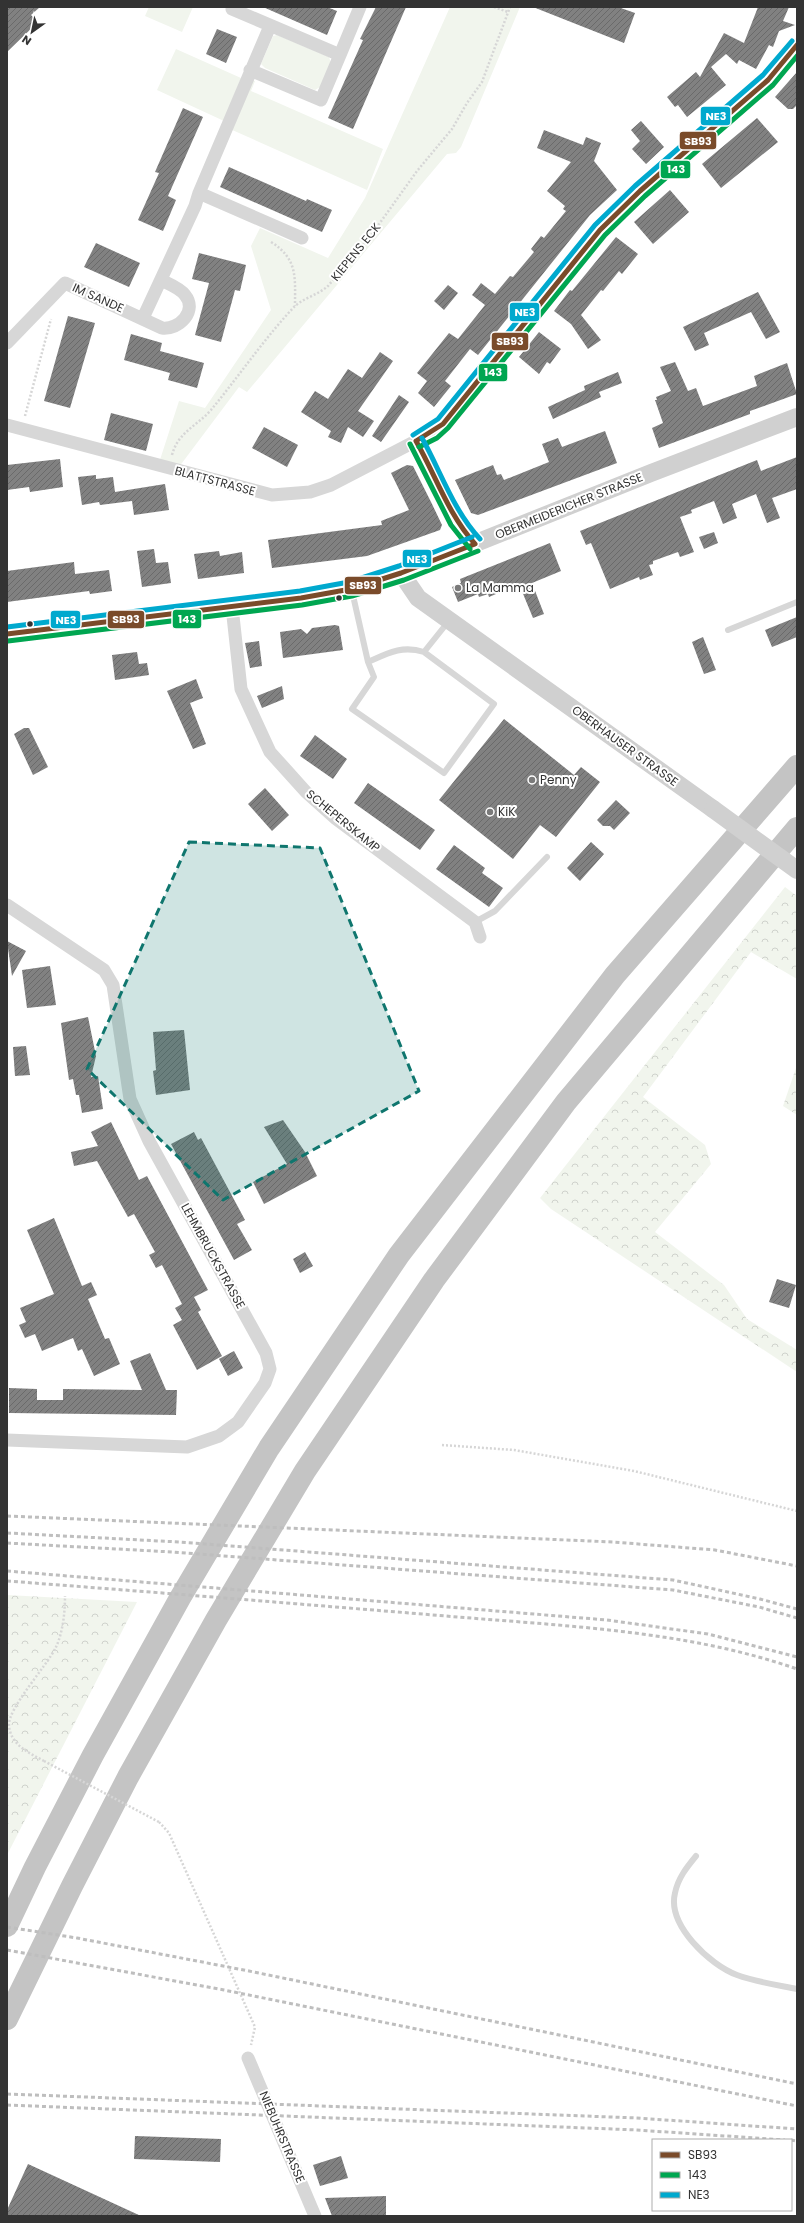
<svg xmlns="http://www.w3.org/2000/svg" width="804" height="2223" viewBox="0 0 804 2223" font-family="Poppins,sans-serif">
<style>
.grass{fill:#f1f5ed}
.forest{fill:url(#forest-crowns)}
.building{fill:url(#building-hatch)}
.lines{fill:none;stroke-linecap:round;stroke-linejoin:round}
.path{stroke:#d6d6d6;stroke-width:2.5;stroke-dasharray:2 2;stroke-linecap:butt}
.lane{stroke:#d7d7d7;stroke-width:6}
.street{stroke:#d7d7d7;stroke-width:13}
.secondary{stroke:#d0d0d0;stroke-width:18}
.highway{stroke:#c4c4c4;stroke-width:22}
.rail{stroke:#bebebe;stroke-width:3;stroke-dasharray:4 3;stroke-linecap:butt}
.path-bridge{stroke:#d6d6d6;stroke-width:2.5;stroke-dasharray:2 2;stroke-linecap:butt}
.secondary-bridge{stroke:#d0d0d0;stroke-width:18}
.bus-1-casing{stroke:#fff;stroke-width:8}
.bus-2-casing{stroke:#fff;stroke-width:8}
.bus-3-casing{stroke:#fff;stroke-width:8}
.bus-1{stroke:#7a4b2a;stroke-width:5}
.bus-2{stroke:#00a651;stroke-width:5}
.bus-3{stroke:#00a9ce;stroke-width:5}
.marked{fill:#0f766e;fill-opacity:0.2;stroke:#0f766e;stroke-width:3;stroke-dasharray:8 5;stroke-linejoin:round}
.poi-dot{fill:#7a7a7a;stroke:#fff;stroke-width:1.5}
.bus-dot{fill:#333;stroke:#fff;stroke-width:1.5}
.labels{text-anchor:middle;stroke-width:4;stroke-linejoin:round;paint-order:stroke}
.street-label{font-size:12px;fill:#333;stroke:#fff}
.poi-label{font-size:12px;fill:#333;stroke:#fff;text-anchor:start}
.line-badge{stroke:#fff;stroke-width:1.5}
.badge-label{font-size:11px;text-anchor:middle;font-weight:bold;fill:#fff}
</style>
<defs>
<pattern id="forest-crowns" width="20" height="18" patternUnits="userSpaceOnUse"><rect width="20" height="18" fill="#f1f5ed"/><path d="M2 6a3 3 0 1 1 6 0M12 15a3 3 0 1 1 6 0" fill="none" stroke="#cfd2cc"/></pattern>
<pattern id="building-hatch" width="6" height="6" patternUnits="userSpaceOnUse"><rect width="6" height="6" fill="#818181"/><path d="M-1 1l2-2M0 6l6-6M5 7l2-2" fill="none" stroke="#6a6a6a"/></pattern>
</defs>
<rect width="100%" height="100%" fill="#fff"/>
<path class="grass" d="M149 7H193L182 32 145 16Z
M450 7H520L461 147 456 153 447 154 247 392 239 387 176 471 158 466 179 401 205 408 271 310 251 246 260 228 328 258 365 198Z
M277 35 329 57 331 63 320 87 315 90 265 68 261 64 273 36Z
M176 49 241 78 224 121 157 90Z
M251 80 255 81 251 91 383 149 367 190 230 129Z"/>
<path class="forest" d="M785 887 797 896V979L751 952 643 1097 705 1145 711 1164 655 1232 724 1285 747 1319 797 1350V1372L551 1209 540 1198Z
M797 1065V1115L783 1106Z
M7 1595 137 1602 7 1855Z"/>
<path class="building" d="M7 7H40L31 15 38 22 7 52Z
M263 7H327L337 11 327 35Z
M376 7H406L353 129 328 118 363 40 360 39Z
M533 7H618L635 13 624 43Z
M758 7H789L783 21 795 25 779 31 773 47 769 45 756 69 739 60 737 64 726 54 711 67 726 85 687 117 678 105 675 107 667 97 696 72 700 77 724 33 744 43Z
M217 29 237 37 226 63 206 54Z
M797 72V105L793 109H788L775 97Z
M183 108 203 117 168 196 176 200 163 231 138 220 159 173 155 172Z
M757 118 778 142 721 188 702 164Z
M641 121 664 147 646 164 632 149 640 141 631 130Z
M544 130 583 145 586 137 601 143 594 161 617 190 590 215 478 355 470 349 445 381 451 386 434 407 418 393 427 381 417 373 449 333 458 339 485 305 472 295 481 283 495 294 510 276 513 277 534 252 531 249 541 236 544 238 566 211 563 209 565 206 547 191 571 162 537 148Z
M229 167 306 201 307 199 332 210 322 232 220 187Z
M670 190 689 212 653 244 634 222Z
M616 237 638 254 622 274 619 271 603 291 601 290 581 315 601 340 588 349 571 324 554 311 570 290 572 291Z
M96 243 140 263 129 287 84 267Z
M199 253 246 265 240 291 235 290 221 342 195 335 209 283 192 279Z
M448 285 458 293 444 310 434 301Z
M758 292 780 332 766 339 751 312 704 333 709 345 695 351 683 327Z
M68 316 95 323 70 408 44 401Z
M539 332 561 349 550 364 547 362 539 374 519 357Z
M131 334 162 343 160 351 204 363 197 388 168 380 170 373 124 360Z
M380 352 393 361 358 411 374 421 363 437 348 427 341 443 328 437 331 431 301 412 315 391 328 399 348 369 362 378Z
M675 362 688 391 696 388 703 406 757 386 754 376 787 363 797 394 750 411V414L659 448 652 428 663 423 655 400H657L656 397 671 391 660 367Z
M618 372 622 383 599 392 601 397 553 419 548 407 585 390 584 386Z
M399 395 409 402 381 442 372 436Z
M111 413 153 424 146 451 104 440Z
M264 427 298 445 287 467 252 448Z
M605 431 617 463 478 515 471 513 455 480 493 465 497 475 501 474 504 480 549 462 542 444 558 438 562 447Z
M797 457V489L772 498 780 518 767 523 756 494 732 504 737 518 723 524 714 501 691 510 692 513 680 517 694 552 680 557 678 552 653 561V564L649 565 653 575 640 580 639 577 610 589 591 543 586 545 580 531 757 460 761 471Z
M60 459 63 487 30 492 29 487 7 490V465Z
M407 465 413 466 432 504 442 525 440 530 367 556 272 568 268 540 382 525 381 521 409 510 391 473Z
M96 475V479L113 477 115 492 165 484 169 510 134 515 132 501 100 505 99 502 82 505 78 477Z
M714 532 718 543 704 549 699 537Z
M550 543 561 571 532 583 544 614 533 618 519 584 489 597 488 594 479 597 478 594 458 602 452 587 461 583 460 579Z
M154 549 156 563 168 562 171 583 142 587 137 551Z
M219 551 220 556 242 552 244 573 198 579 194 554Z
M74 562 75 574 109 570 112 591 90 594 89 591 7 602V571Z
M797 617V637L772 647 765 630Z
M335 625 339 626 343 650 283 658 280 632 301 629 307 634 312 628Z
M703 637 716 670 704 674 692 642Z
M259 641 262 666 250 668 245 643Z
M137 652 139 664 147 663 149 675 115 680 112 655Z
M196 679 203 698 190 703 206 744 193 749 167 691Z
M282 686 284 699 262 708 257 696Z
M504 719 574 775 581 767 600 782 556 837 540 825 513 859 439 800Z
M24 728H29L48 767 33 775 14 734Z
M315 735 347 759 333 779 300 756Z
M368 783 435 830 420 850 354 803Z
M265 788 289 815 272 831 248 804Z
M616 800 630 813 614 830 610 826H603L597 820Z
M591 842 604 854 580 881 567 868Z
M454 845 485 868 482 873 503 888 489 907 436 869Z
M7 941 26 951 12 976Z
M50 966 56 1005 27 1008 22 970Z
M88 1017 96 1056 91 1077 98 1076 103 1109 82 1113 79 1095H76L73 1079 69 1080 61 1023Z
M184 1030 190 1090 156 1095 153 1071 156 1070 153 1032Z
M26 1046 30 1075 15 1076 13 1047Z
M283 1120 305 1152 317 1176 264 1204 253 1182 287 1164 264 1127Z
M111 1122 139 1180 147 1176 208 1290 194 1297 201 1310 198 1312 222 1356 197 1370 173 1325 182 1320 175 1308 182 1304 162 1265 156 1268 149 1255 155 1252 134 1214 128 1217 97 1161 74 1166 71 1152 98 1146 91 1132Z
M194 1132 198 1140 201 1138 245 1220 237 1224 252 1250 234 1260 171 1144Z
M54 1218 82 1286 91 1282 97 1295 88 1299 105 1339 109 1338 120 1364 94 1376 82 1349 78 1351 73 1338 42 1351 35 1334 25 1338 19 1325 26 1322 20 1308 54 1294 27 1230Z
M305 1252 313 1266 300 1273 293 1259Z
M777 1279 796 1285 789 1308 769 1302Z
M234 1351 243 1368 228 1376 219 1359Z
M150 1353 166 1390H177L176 1415 9 1413V1388L37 1389V1400H63V1389L142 1390 130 1361Z
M135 2136 221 2139 220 2162 134 2159Z
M341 2156 348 2178 320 2186 313 2165Z
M28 2164 141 2216H7V2210Z
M386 2196V2216H332L325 2198Z"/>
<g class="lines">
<path class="path" d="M494 7 508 12
M271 242C298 259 295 277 295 306
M25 416 51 319
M172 455C178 432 197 426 211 410 239 376 264 339 294 307 303 298 318 295 328 286L372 234 417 171 452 129 467 103 482 82 510 7
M442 1445 514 1450 634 1471 797 1511
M44 1761C29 1753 11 1745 9 1726 7 1709 47 1666 56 1647 63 1632 65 1612 65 1596
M159 1822 169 1833 255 2027 251 2045"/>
<path class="lane" d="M352 591 368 662 374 677 352 709 444 773 494 704 424 652
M728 630 797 602
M368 662C388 653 402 645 424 652L448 622
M475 922 495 911 547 857
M696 1856C687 1867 678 1878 675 1893 667 1925 710 1965 737 1975 756 1982 777 1985 797 1989"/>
<path class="street" d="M232 9 340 55 360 7
M250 70 321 100 340 55
M199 193 302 238
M143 318 195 206 199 193 270 26
M7 343 65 283 162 328C179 330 198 311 185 295 180 288 169 284 161 280
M7 425 272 495 310 492 331 485 439 429 600 230 640 191 768 80 797 45
M416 441C436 473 448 519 475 544
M232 607 241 689 270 752 306 792 335 818 475 922 480 937
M7 905 104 970 113 985 130 1099 149 1141 266 1353 270 1369 265 1383 238 1422 219 1436 187 1447 7 1440
M248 2058 315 2216"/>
<path class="secondary" d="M401 573 418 598 713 809
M7 634 301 598 351 589 401 573 651 473 797 417"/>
<path class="highway" d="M7 1926 35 1867 93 1755 180 1598 269 1448 399 1255 615 975 797 766
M7 2019 72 1886 128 1777 216 1620 305 1471 434 1280 566 1102 797 828"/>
<path class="rail" d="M7 1516 613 1542 715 1550 797 1566
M7 1533 179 1542 673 1580 760 1599 797 1609
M7 1543 172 1552 673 1590 759 1607 797 1618
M7 1571 607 1620 708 1634 797 1657
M7 1581C153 1592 300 1604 446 1616 562 1626 686 1630 797 1669
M7 1927 77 1938 249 1971 797 2084
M7 1950 224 1990 797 2106
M7 2094 637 2118 797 2129
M7 2105 637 2130 785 2140
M791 2140 797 2141"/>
<path class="path-bridge" d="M44 1761 159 1822"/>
<path class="secondary-bridge" d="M713 809 797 870"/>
<g class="bus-1-casing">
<path id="bus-1" d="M416 441 443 424 600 230 640 191 768 80 797 45
M416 441C436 476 448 514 475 544
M7 634 301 598 351 589 401 573 475 544"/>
</g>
<g class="bus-2-casing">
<path id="bus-2" d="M410 444 451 525 470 549
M419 447 437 438 448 428 605 235 645 196 773 85 797 56
M8 641 302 605 352 596 404 580 478 551"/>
</g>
<g class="bus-3-casing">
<path id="bus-3" d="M413 435 438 419 595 225 635 186 763 75 792 41
M422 438C441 472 453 510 480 539
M7 627 300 591 349 582 399 566 472 537"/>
</g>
<use href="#bus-1" class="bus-1"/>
<use href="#bus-2" class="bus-2"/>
<use href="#bus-3" class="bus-3"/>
</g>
<path class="marked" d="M189 842 320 848 419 1091 223 1200 87 1069Z"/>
<g class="poi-dot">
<circle cx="458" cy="588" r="4"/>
<circle cx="532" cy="780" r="4"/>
<circle cx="490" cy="812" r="4"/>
</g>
<g class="bus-dot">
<circle cx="339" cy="598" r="3.5"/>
<circle cx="30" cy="624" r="3.5"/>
</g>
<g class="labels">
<g class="street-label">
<text transform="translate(356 252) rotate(-51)" y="4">KIEPENS ECK</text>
<text transform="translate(98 298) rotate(24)" y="4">IM SANDE</text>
<text transform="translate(215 481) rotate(15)" y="4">BLATTSTRASSE</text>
<text transform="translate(569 506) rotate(-22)" y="4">OBERMEIDERICHER STRASSE</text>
<text transform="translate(625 746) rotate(36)" y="4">OBERHAUSER STRASSE</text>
<text transform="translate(343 821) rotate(39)" y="4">SCHEPERSKAMP</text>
<text transform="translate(213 1256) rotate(61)" y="4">LEHMBRUCKSTRASSE</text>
<text transform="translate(282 2137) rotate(67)" y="4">NIEBUHRSTRASSE</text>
</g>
<g class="poi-label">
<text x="466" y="592">La Mamma</text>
<text x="540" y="784">Penny</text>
<text x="498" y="816">KiK</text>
</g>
</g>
<g class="line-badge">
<rect x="700" y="106" width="31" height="20" rx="4" fill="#00a9ce"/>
<rect x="679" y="131" width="38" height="19" rx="4" fill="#7a4b2a"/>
<rect x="660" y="160" width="31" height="19" rx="4" fill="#00a651"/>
<rect x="509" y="302" width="31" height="20" rx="4" fill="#00a9ce"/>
<rect x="491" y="332" width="38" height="19" rx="4" fill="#7a4b2a"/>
<rect x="478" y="363" width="30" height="19" rx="4" fill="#00a651"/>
<rect x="402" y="549" width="30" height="19" rx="4" fill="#00a9ce"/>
<rect x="344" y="576" width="38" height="19" rx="4" fill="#7a4b2a"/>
<rect x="172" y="609" width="30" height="20" rx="4" fill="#00a651"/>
<rect x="107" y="610" width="38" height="19" rx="4" fill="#7a4b2a"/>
<rect x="50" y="610" width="31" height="19" rx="4" fill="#00a9ce"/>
</g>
<g class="badge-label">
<text x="716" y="120">NE3</text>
<text x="698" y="145">SB93</text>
<text x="676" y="173">143</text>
<text x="525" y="316">NE3</text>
<text x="510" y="345">SB93</text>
<text x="493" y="376">143</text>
<text x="417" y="563">NE3</text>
<text x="363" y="589">SB93</text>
<text x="187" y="623">143</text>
<text x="126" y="623">SB93</text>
<text x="66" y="624">NE3</text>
</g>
<rect width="804" height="2223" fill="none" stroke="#333333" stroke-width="16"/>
<rect x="652" y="2139" width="140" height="72" fill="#ffffff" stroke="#adadad"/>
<rect x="660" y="2152" width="20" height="6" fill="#7a4b2a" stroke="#adadad"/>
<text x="688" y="2159" font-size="12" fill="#333333">SB93</text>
<rect x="660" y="2172" width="20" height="6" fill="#00a651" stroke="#adadad"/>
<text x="688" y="2179" font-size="12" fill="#333333">143</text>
<rect x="660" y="2192" width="20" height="6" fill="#00a9ce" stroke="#adadad"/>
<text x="688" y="2199" font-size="12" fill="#333333">NE3</text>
<g transform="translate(32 32) rotate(213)" stroke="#ffffff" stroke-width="3" paint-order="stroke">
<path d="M0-3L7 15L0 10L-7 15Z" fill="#333333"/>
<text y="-6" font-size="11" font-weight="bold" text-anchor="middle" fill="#333333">N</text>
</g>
</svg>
